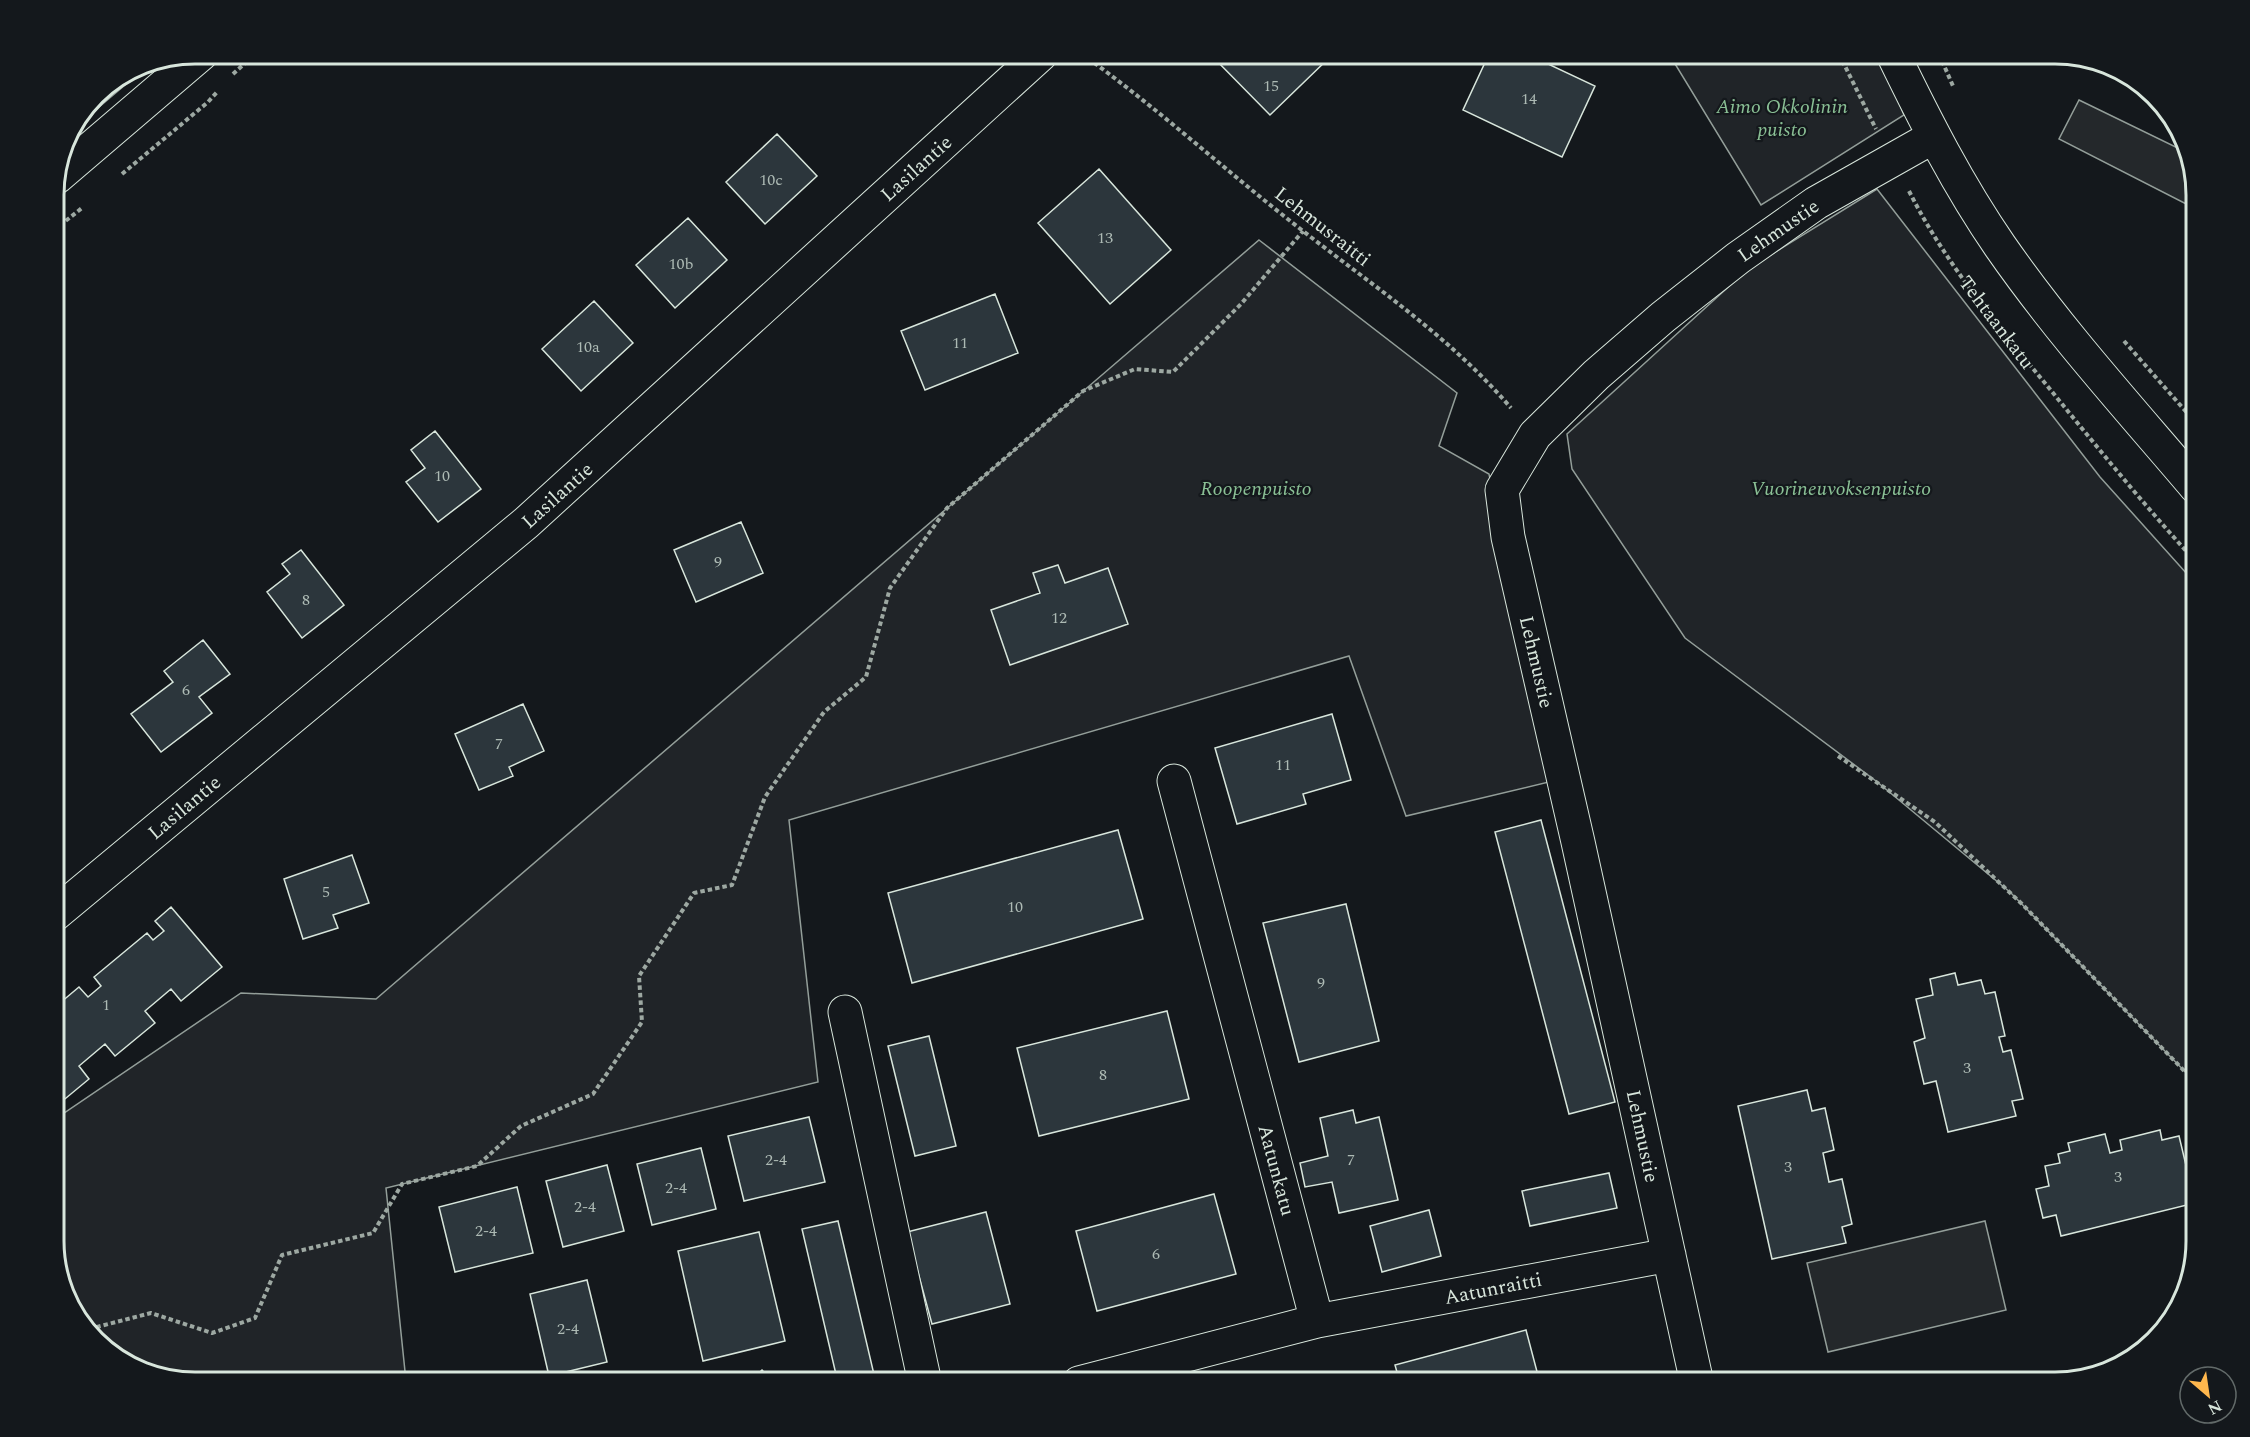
<svg xmlns="http://www.w3.org/2000/svg" width="2250" height="1437" viewBox="0 0 2250 1437" font-family="Spectral,serif">
<style>
.green{fill:#202428;stroke:#939e99;stroke-width:1.5}
.parking{fill:#24282b;stroke:#939e99;stroke-width:1.5}
.building{fill:#2c363c;stroke:#d8e6dc;stroke-width:1.5}
.lines{fill:none;stroke-linecap:round;stroke-linejoin:round}
.minor-casing{stroke:#d8e6dc;stroke-width:35}
.path{stroke:#9da8a2;stroke-width:4;stroke-dasharray:4.5 3;stroke-linecap:butt}
.minor{stroke:#14181c;stroke-width:33}
.labels{text-anchor:middle;stroke-width:4.5;stroke-linejoin:round;paint-order:stroke}
.number-label{font-size:16px;fill:#adbab4}
.park-label{font-size:20px;font-style:italic;fill:#8ac095;stroke:#14181c}
.street-label{font-size:20px;fill:#d8e6dc;stroke:#14181c}
.rim{fill:none;stroke:#d8e6dc;stroke-width:3}
</style>
<rect width="100%" height="100%" fill="#14181c"/>
<path class="green" d="M1669 54H1879L1904 115 1761 205Z
M151 63 72 130 96 95 142 65Z
M1877 189 2100 477 2196 584V1083L2011 893 1876 781 1685 638 1572 469 1567 434 1748 269Z
M1259 240 1457 393 1439 446 1489 474 1553 781 1406 816 1349 656 789 820 818 1082 386 1188 406 1381 195 1383 117 1359 73 1313 54 1251V1120L241 993 376 999Z"/>
<path class="parking" d="M2079 100 2184 151 2196 195V209L2059 139Z
M1985 1221 2006 1310 1828 1352 1807 1263Z"/>
<path class="building" d="M1210 54H1329L1331 56 1270 115Z
M1489 54H1527L1595 86 1562 157 1463 110Z
M777 134 817 176 765 224 726 182Z
M1099 169 1171 250 1110 304 1038 223Z
M688 218 727 260 675 308 636 265Z
M995 294 1018 353 925 390 901 331Z
M594 301 633 343 581 391 542 349Z
M435 431 481 489 438 522 406 482 425 468 411 450Z
M741 522 763 573 696 602 674 550Z
M301 550 344 605 302 638 267 592 290 574 282 564Z
M1058 565 1065 583 1108 568 1128 624 1010 665 991 610 1040 593 1033 573Z
M203 640 230 674 199 697 212 713 161 752 131 714 173 682 164 671Z
M523 704 544 751 509 767 513 776 479 790 455 734Z
M1332 714 1351 780 1303 794 1306 804 1237 824 1215 748Z
M1541 820 1615 1102 1569 1114 1495 832Z
M1118 830 1143 919 912 983 888 893Z
M352 855 369 903 333 915 338 928 303 939 284 879Z
M1346 904 1379 1041 1299 1062 1263 923Z
M171 907 222 967 181 1001 171 989 145 1011 155 1023 115 1056 105 1044 79 1066 89 1079 54 1108V1008L79 987 88 997 101 986 94 977 147 933 153 940 164 931 155 921Z
M1955 973 1958 985 1981 980 1985 994 1995 992 2005 1036 1999 1037 2003 1052 2011 1050 2023 1099 2012 1101 2016 1116 1948 1132 1936 1081 1924 1084 1914 1042 1925 1038 1916 999 1933 995 1930 979Z
M1167 1011 1189 1099 1039 1136 1017 1048Z
M929 1036 956 1146 915 1156 888 1046Z
M1807 1090 1812 1111 1825 1108 1834 1150 1823 1153 1829 1182 1842 1179 1852 1224 1842 1227 1846 1243 1772 1259 1738 1106Z
M1353 1110 1356 1123 1379 1117 1398 1200 1339 1213 1332 1182 1305 1187 1300 1163 1328 1156 1320 1118Z
M809 1117 825 1182 744 1201 728 1136Z
M2160 1130 2162 1140 2179 1136 2195 1203 2061 1236 2056 1215 2043 1218 2036 1189 2049 1186 2045 1166 2060 1163 2058 1154 2070 1151 2068 1143 2105 1134 2110 1153 2122 1150 2120 1140Z
M701 1148 716 1209 652 1225 637 1164Z
M607 1165 624 1231 563 1247 546 1181Z
M1609 1173 1617 1208 1530 1226 1522 1191Z
M517 1187 533 1253 455 1272 439 1207Z
M1214 1194 1236 1274 1097 1311 1076 1231Z
M1429 1210 1441 1256 1382 1272 1370 1226Z
M986 1212 1010 1304 932 1324 907 1232Z
M838 1221 876 1383H838L802 1229Z
M759 1232 785 1341 703 1361 678 1251Z
M587 1280 607 1362 549 1376 530 1294Z
M1526 1330 1540 1383H1400L1395 1365Z
M762 1370 774 1383H748Z"/>
<g class="lines">
<g class="minor-casing">
<path id="minor" d="M1893 54C1925 120 1958 185 2000 246 2059 331 2129 408 2196 487
M57 177 201 54
M54 915 526 523 1041 54
M845 1012 925 1383
M1317 1321 1669 1255
M1079 1383 1317 1321 1174 781
M1697 1383 1578 842 1508 537 1502 490 1535 435 1596 375 1663 317 1738 258 1816 203 1933 137"/>
</g>
<path class="path" d="M1082 54C1159 109 1228 173 1303 231 1376 288 1450 337 1511 408
M1839 54 1876 129
M1939 54 1953 86
M233 74 255 54
M122 174 208 102 218 91
M1909 191C1945 263 1998 326 2049 388 2097 447 2145 506 2196 562
M54 230 82 208
M2124 341 2196 423
M1838 756 1935 822 2022 904 2196 1083
M89 1329 151 1313 212 1333 255 1318 282 1255 373 1233 402 1184 477 1166 521 1126 593 1094 642 1022 639 976 694 893 732 885 765 797 824 712 866 677 890 588 947 508 1083 391 1135 369 1173 372 1241 304 1303 231"/>
<use href="#minor" class="minor"/>
</g>
<g class="labels">
<g class="number-label">
<text x="1271" y="91">15</text>
<text x="1529" y="104">14</text>
<text x="771" y="185">10c</text>
<text x="1105" y="243">13</text>
<text x="681" y="269">10b</text>
<text x="960" y="348">11</text>
<text x="588" y="352">10a</text>
<text x="442" y="481">10</text>
<text x="718" y="567">9</text>
<text x="306" y="605">8</text>
<text x="1059" y="623">12</text>
<text x="186" y="695">6</text>
<text x="499" y="749">7</text>
<text x="1283" y="770">11</text>
<text x="326" y="897">5</text>
<text x="1015" y="912">10</text>
<text x="1321" y="988">9</text>
<text x="106" y="1010">1</text>
<text x="1967" y="1073">3</text>
<text x="1103" y="1080">8</text>
<text x="776" y="1165">2-4</text>
<text x="1351" y="1165">7</text>
<text x="1788" y="1172">3</text>
<text x="2118" y="1182">3</text>
<text x="676" y="1193">2-4</text>
<text x="585" y="1212">2-4</text>
<text x="486" y="1236">2-4</text>
<text x="1156" y="1259">6</text>
<text x="568" y="1334">2-4</text>
</g>
<g class="park-label">
<text x="1782" y="113">Aimo Okkolinin<tspan x="1782" dy="23">puisto</tspan></text>
<text x="1256" y="495">Roopenpuisto</text>
<text x="1841" y="495">Vuorineuvoksenpuisto</text>
</g>
<g class="street-label">
<text transform="translate(916 168) rotate(-42)" y="7">Lasilantie</text>
<text transform="translate(1323 226) rotate(38)" y="7">Lehmusraitti</text>
<text transform="translate(1778 230) rotate(-35)" y="7">Lehmustie</text>
<text transform="translate(1997 322) rotate(53)" y="7">Tehtaankatu</text>
<text transform="translate(557 495) rotate(-42)" y="7">Lasilantie</text>
<text transform="translate(1537 662) rotate(77)" y="7">Lehmustie</text>
<text transform="translate(184 807) rotate(-40)" y="7">Lasilantie</text>
<text transform="translate(1643 1136) rotate(78)" y="7">Lehmustie</text>
<text transform="translate(1277 1170) rotate(75)" y="7">Aatunkatu</text>
<text transform="translate(1493 1288) rotate(-11)" y="7">Aatunraitti</text>
</g>
</g>
<path d="M0 0H2250V1437H0ZM195 64H2055A131 131 0 0 1 2186 195V1241A131 131 0 0 1 2055 1372H195A131 131 0 0 1 64 1241V195A131 131 0 0 1 195 64Z" fill="#14181c" fill-rule="evenodd"/>
<path class="rim" d="M195 64H2055A131 131 0 0 1 2186 195V1241A131 131 0 0 1 2055 1372H195A131 131 0 0 1 64 1241V195A131 131 0 0 1 195 64Z"/>
<g transform="translate(2208 1395) rotate(151)"><circle r="28" fill="#14181c" stroke="#626a69" stroke-width="1.5"/>
<path d="M0-4.5L10 22L0 15L-10 22Z" fill="#ffb74d"/>
<text y="-9" font-size="16" font-weight="bold" text-anchor="middle" fill="#d8e6dc">N</text>
</g>
</svg>
